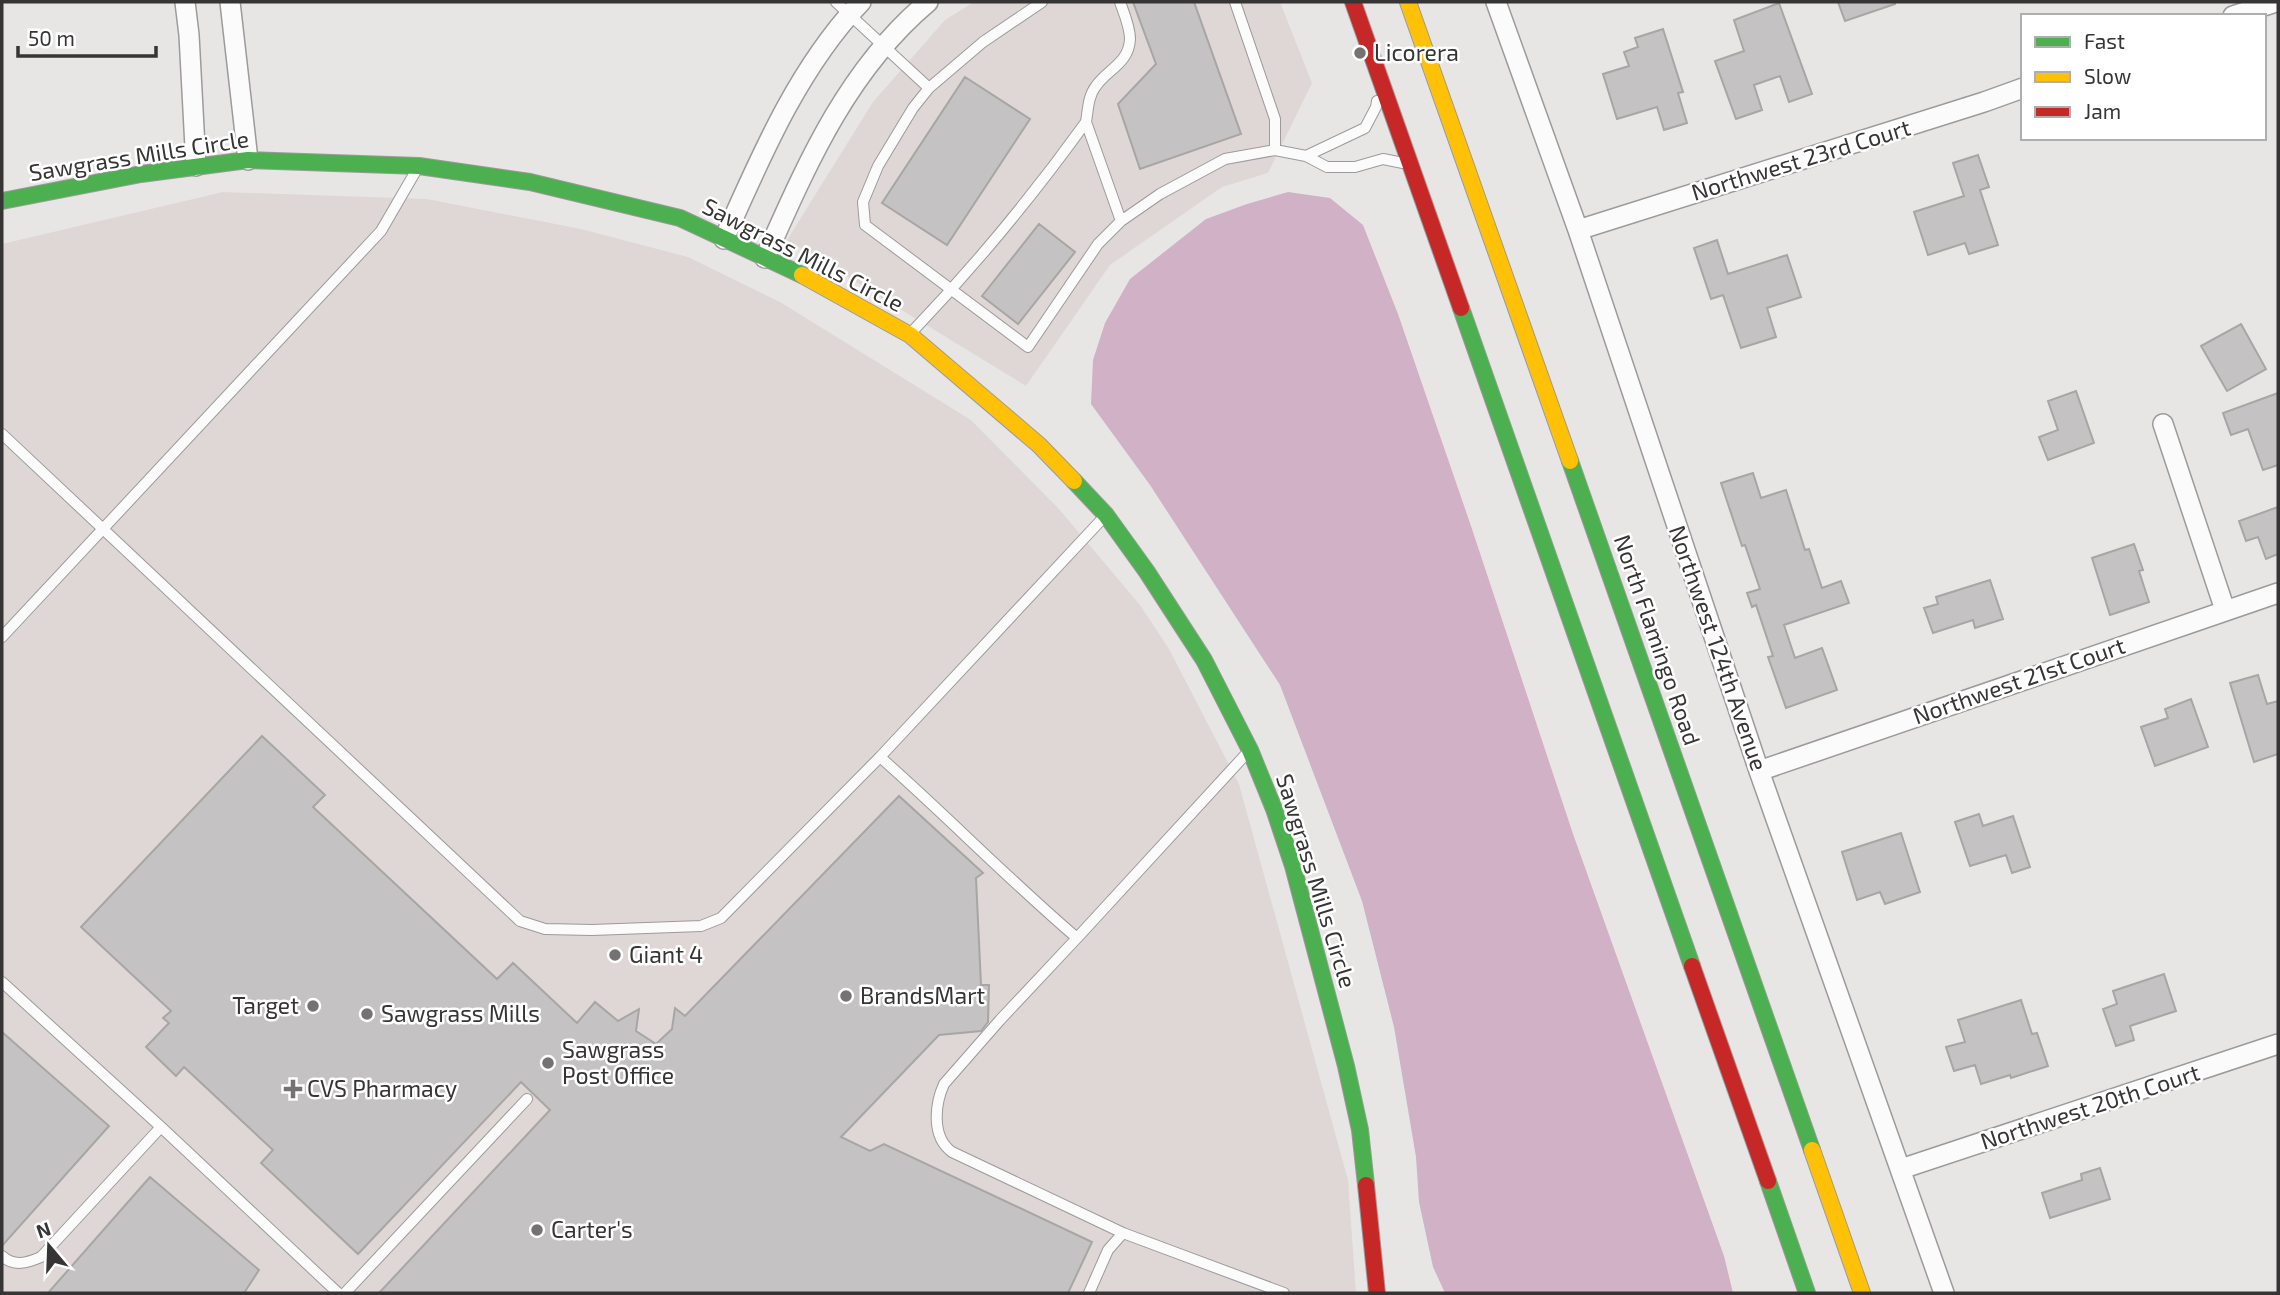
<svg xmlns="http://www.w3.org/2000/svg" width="2280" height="1295" viewBox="0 0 2280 1295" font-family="'Exo 2',sans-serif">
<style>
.built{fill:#dfd7d5}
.water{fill:#d0b1c6}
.building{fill:#c4c2c2;stroke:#a7a6a5;stroke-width:2}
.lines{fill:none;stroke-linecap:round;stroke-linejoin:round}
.lane-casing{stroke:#9c9a9a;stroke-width:12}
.street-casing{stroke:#9c9a9a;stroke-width:22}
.fast-casing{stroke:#9c9a9a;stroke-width:18}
.slow-casing{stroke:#9c9a9a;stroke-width:18}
.jam-casing{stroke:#9c9a9a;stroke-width:18}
.lane{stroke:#fcfbfb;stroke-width:10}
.street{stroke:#fcfbfb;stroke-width:19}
.fast{stroke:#4caf50;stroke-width:16}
.slow{stroke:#ffc107;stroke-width:16}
.jam{stroke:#c62828;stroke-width:16}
.poi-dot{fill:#747272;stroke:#fff;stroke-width:2.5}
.labels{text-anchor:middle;stroke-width:5;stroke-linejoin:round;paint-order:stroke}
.poi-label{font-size:23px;fill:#363434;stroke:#fff;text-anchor:start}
.street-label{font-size:23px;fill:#363434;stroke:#fff}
</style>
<rect width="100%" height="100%" fill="#e8e6e5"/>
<path class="built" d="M974 2H1280L1312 83 1268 173 1222 187 1110 265 1026 386 787 240 873 102 945 20Z
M223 192 427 199 581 229 688 257 780 302 971 420 1059 509 1140 605 1169 649 1239 784 1348 1180 1356 1293H2V244Z"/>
<path class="water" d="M1288 192 1330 198 1363 225 1398 314 1471 526 1573 834 1724 1256 1733 1293H1445L1433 1267 1419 1202 1416 1157 1394 1027 1362 901 1280 685 1150 485 1091 404 1093 360 1105 323 1130 279 1206 219 1247 204Z"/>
<path class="building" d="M1133 2H1194L1241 134 1140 169 1118 104 1156 64Z
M1838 2H1895V4L1845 21Z
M1779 3 1812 94 1789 102 1780 76 1754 85 1762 110 1736 119 1715 61 1744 51 1734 20Z
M1663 29 1683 92 1678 93 1687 123 1664 130 1657 107 1617 119 1603 74 1629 66 1624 52 1638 47 1635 38Z
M965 77 1030 119 947 245 882 203Z
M1978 155 1989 187 1980 190 1998 245 1969 254 1965 243 1928 255 1914 212 1964 196 1953 163Z
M1039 224 1075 252 1018 324 982 296Z
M1717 240 1728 274 1787 255 1801 297 1767 308 1776 337 1741 348 1723 295 1711 299 1694 248Z
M2241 324 2266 369 2227 391 2201 346Z
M2076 391 2094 443 2048 460 2039 437 2058 430 2048 401Z
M2278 393V465L2263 470 2248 429 2231 435 2223 413Z
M1753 473 1761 498 1786 490 1805 550 1809 549 1822 588 1841 581 1849 603 1784 625 1795 658 1822 648 1837 690 1786 708 1768 657 1773 656 1756 605 1752 607 1747 593 1760 589 1745 545 1742 546 1721 483Z
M2278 507V554L2266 559 2258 537 2246 541 2239 521Z
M2134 544 2143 570 2139 571 2149 602 2110 615 2092 558Z
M1990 580 2003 619 1975 628 1973 620 1933 633 1924 608 1938 604 1936 597Z
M2258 675 2267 704 2278 701V754L2254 762 2230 683Z
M2191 699 2208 747 2155 766 2141 727 2168 718 2165 709Z
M262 736 325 795 313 807 497 979 513 963 577 1023 595 1002 618 1021 639 1009 636 1031 656 1044 672 1029 675 1008 685 1016 899 796 983 873 976 878 981 985H989L988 1022 981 1031 939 1035 841 1137 870 1151 884 1144 1092 1242 1068 1293H379L550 1110 521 1082 358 1254 261 1163 273 1150 184 1067 176 1076 146 1047 169 1023 163 1018 171 1011 81 927Z
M1979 814 1983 826 2013 816 2030 867 2012 873 2006 855 1970 866 1955 822Z
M1901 833 1920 892 1885 904 1880 892 1857 900 1842 852Z
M2164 974 2176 1011 2130 1026 2134 1040 2116 1046 2103 1009 2117 1004 2113 991Z
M2021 1000 2032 1034 2037 1033 2048 1066 2011 1078 2010 1075 1981 1084 1975 1065 1954 1071 1946 1047 1965 1042 1958 1020Z
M2 1032 109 1126 2 1246Z
M2100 1168 2110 1199 2050 1218 2042 1193 2082 1180 2081 1174Z
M150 1177 259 1270 244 1293H48Z"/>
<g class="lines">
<g class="lane-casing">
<path id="lane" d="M836 2 929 88
M1042 2 983 42 929 88 913 108 878 166 863 202 865 225 1028 347 1098 244 1121 221 1160 194 1225 159 1275 150 1306 156 1327 167H1355L1383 159 1403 163
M1235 2 1275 119V150
M1086 122C1088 110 1088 96 1096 86 1108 69 1129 63 1130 39 1130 27 1124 13 1120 2
M1306 156 1365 128 1376 107 1377 101
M910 334C973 268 1032 197 1086 122L1121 221
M2 434 520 921 545 929 592 930 701 926 721 918 880 757
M1104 517 880 757C947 816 1009 880 1077 938L1000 1020 944 1084C935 1104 931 1137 952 1152L1123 1233
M2 637 381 231 417 169
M1077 938 1247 753
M2 982 161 1127 41 1257C27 1263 14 1267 2 1256
M161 1127 338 1293
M345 1293 527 1099
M1089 1293 1108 1250 1123 1233 1284 1293"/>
</g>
<g class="street-casing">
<path id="street" d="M185 2 189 35 196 166
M230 2 248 160
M1496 2 1578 230 1759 771 1944 1293
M2233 16 2276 2
M1578 230 1984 102 2023 88
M724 239C761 156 798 68 861 2
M765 258C807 164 847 70 928 2
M2163 424 2225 610
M1759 771 2278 593
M1901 1169 2278 1044"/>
</g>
<g class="fast-casing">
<path id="fast" d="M2 201 141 174 248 160 419 166 530 182 680 218 802 275
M1461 308 1692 966
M1570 461 1812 1150
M1074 481 1106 515 1147 572 1204 660 1250 750 1274 809 1293 866 1346 1066 1360 1130 1366 1185
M1768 1181 1807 1293"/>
</g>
<g class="slow-casing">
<path id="slow" d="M1408 2 1570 461
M802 275 910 335 1039 445 1074 481
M1812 1150 1862 1293"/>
</g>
<g class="jam-casing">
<path id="jam" d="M1353 2 1461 308
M1692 966 1768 1181
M1366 1185 1377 1293"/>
</g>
<use href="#lane" class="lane"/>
<use href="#street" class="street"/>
<use href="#fast" class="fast"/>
<use href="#slow" class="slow"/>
<use href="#jam" class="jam"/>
</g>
<g class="poi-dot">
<circle cx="1360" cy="53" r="7"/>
<circle cx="615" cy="955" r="7"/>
<circle cx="846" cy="996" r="7"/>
<circle cx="313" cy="1006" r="7"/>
<circle cx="367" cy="1014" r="7"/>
<circle cx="548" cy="1063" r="7"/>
<path d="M289.5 1078.5h7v7h7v7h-7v7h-7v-7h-7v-7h7z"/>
<circle cx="537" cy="1230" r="7"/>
</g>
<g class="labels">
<g class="poi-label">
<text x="1374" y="61">Licorera</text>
<text x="629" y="963">Giant 4</text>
<text x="860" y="1004">BrandsMart</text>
<text x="299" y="1014" text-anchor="end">Target</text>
<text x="381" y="1022">Sawgrass Mills</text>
<text x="562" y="1058">Sawgrass<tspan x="562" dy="26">Post Office</tspan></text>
<text x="307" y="1097">CVS Pharmacy</text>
<text x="551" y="1238">Carter's</text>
</g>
<g class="street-label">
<text transform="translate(139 156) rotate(-9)" y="8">Sawgrass Mills Circle</text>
<text transform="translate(1801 160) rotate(-17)" y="8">Northwest 23rd Court</text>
<text transform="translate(803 255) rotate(27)" y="8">Sawgrass Mills Circle</text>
<text transform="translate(1657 640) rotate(71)" y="8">North Flamingo Road</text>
<text transform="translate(1718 648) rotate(71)" y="8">Northwest 124th Avenue</text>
<text transform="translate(2019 681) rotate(-19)" y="8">Northwest 21st Court</text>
<text transform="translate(1316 881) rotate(73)" y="8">Sawgrass Mills Circle</text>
<text transform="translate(2090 1107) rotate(-18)" y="8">Northwest 20th Court</text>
</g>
</g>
<rect width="2280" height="1295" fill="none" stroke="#363434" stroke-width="7"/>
<rect x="2021" y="14" width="245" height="126" fill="#ffffff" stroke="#afaeae" stroke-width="2"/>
<rect x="2035" y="37" width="35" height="10" fill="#4caf50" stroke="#afaeae" stroke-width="2"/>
<text x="2084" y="49" font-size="21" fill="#363434">Fast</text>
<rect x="2035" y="72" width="35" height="10" fill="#ffc107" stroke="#afaeae" stroke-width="2"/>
<text x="2084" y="84" font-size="21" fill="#363434">Slow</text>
<rect x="2035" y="107" width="35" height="10" fill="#c62828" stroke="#afaeae" stroke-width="2"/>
<text x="2084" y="119" font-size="21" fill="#363434">Jam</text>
<g transform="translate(49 1246) rotate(341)" stroke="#ffffff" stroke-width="5" paint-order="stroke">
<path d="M0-5L12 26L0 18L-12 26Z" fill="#363434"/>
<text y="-10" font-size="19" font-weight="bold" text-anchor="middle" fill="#363434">N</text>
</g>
<path d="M18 46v10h138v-10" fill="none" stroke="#363434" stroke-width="3.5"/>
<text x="28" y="46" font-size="21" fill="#363434" stroke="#ffffff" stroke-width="5" paint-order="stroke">50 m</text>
</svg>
